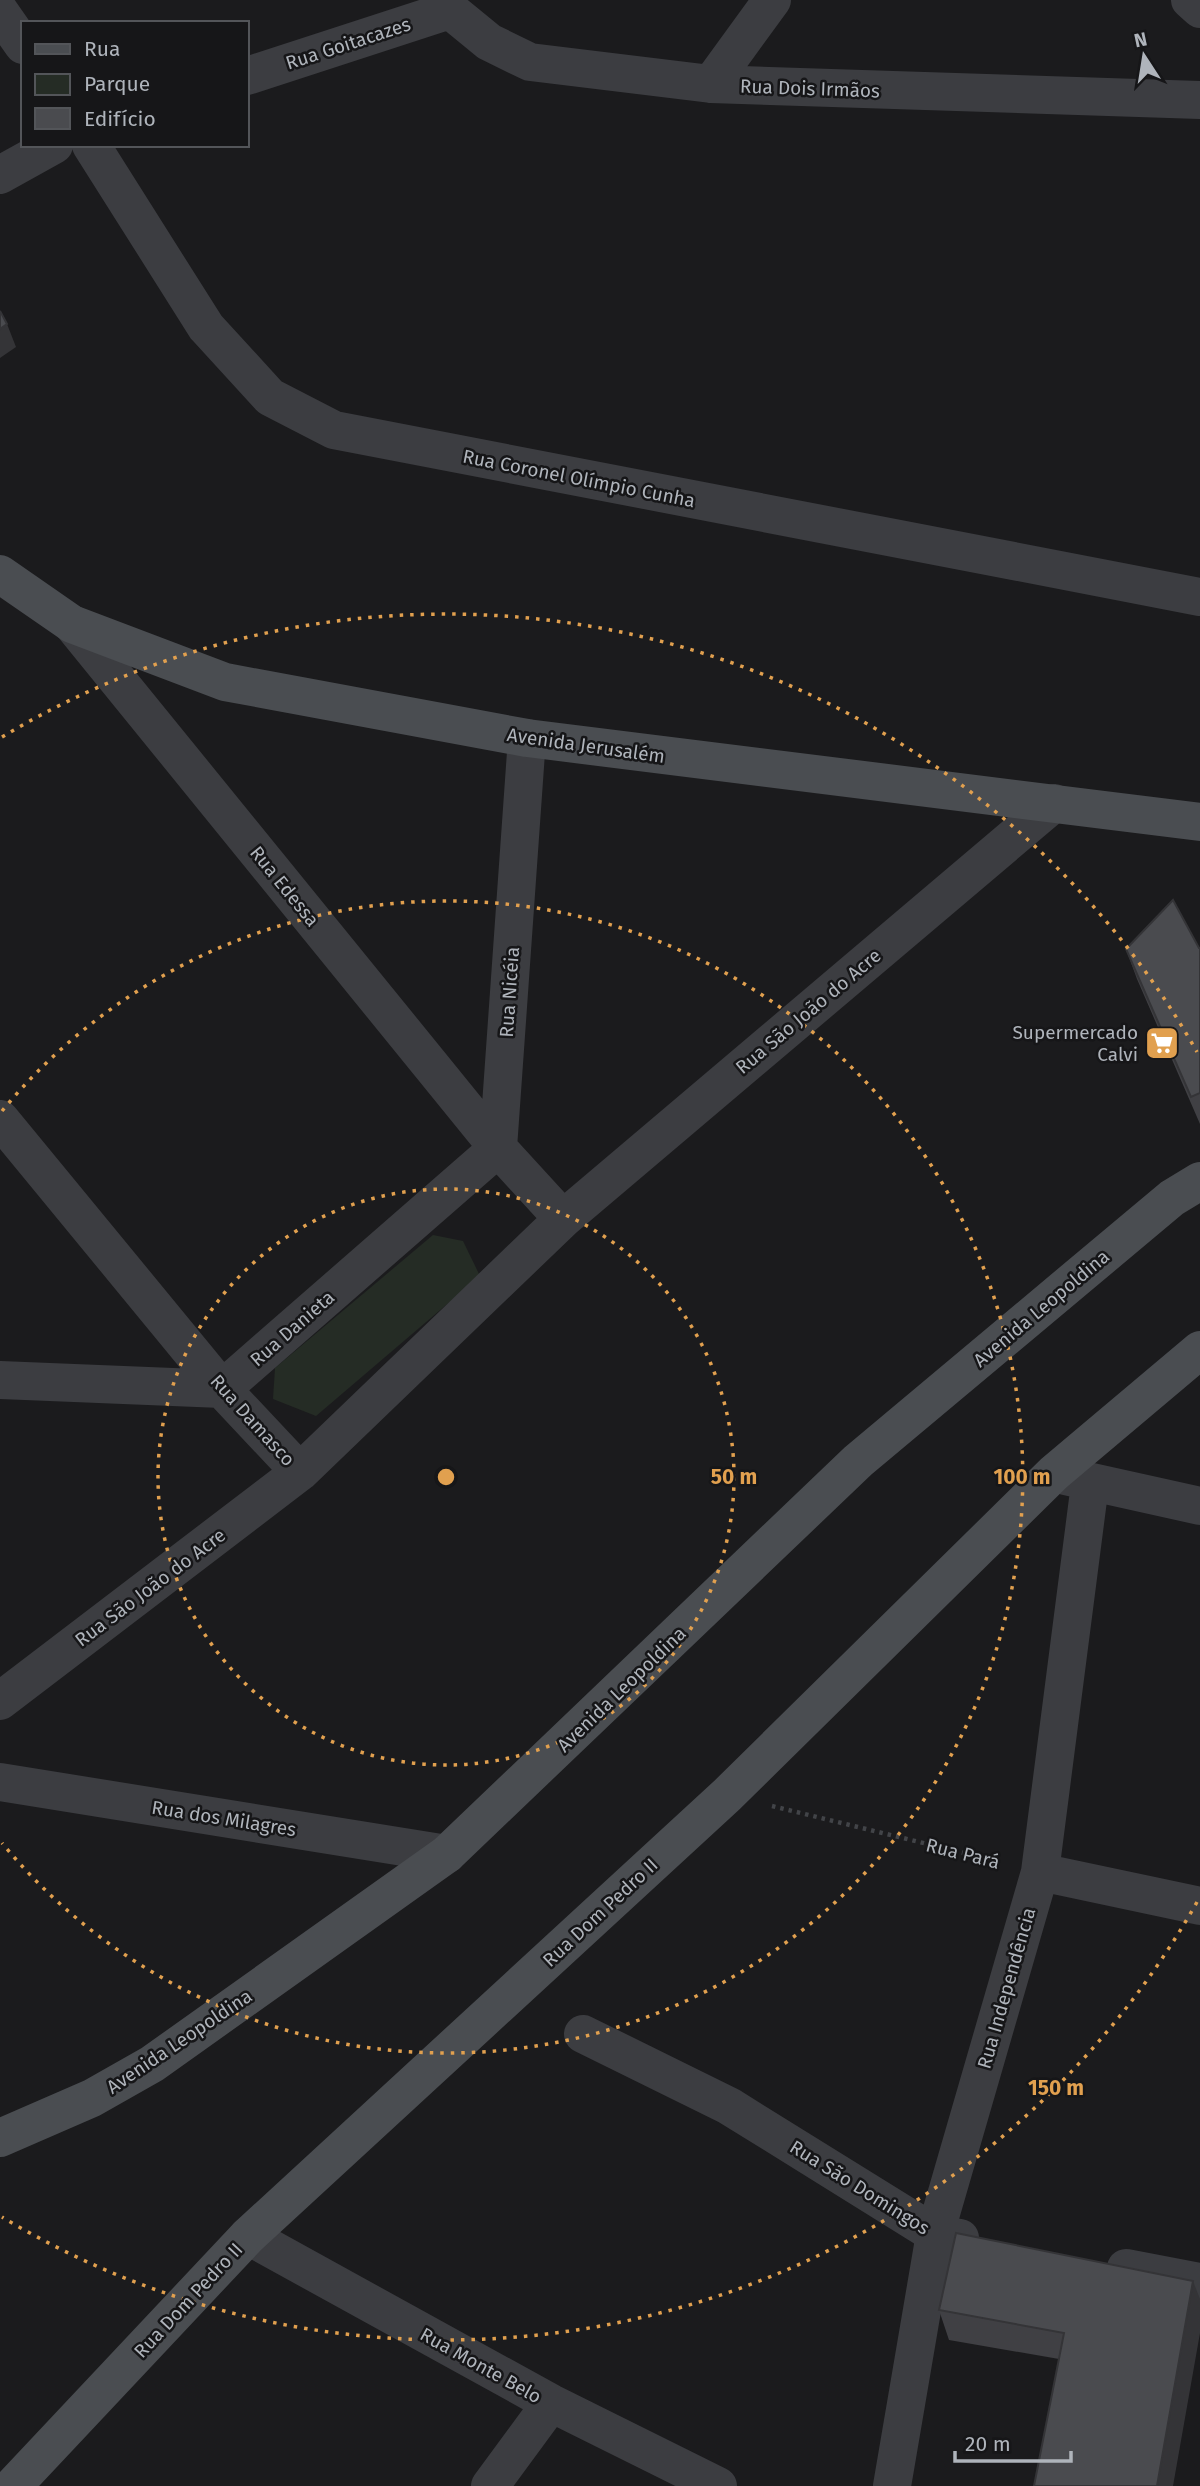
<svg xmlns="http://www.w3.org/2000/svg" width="1200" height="2486" viewBox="0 0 1200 2486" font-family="'Fira Sans',sans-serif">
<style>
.green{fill:#252c25}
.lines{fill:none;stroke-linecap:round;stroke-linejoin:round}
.path{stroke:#424448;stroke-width:4.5;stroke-dasharray:3.5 5;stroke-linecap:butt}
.street{stroke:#3c3d41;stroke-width:38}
.secondary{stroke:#4a4d51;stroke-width:38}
.wall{fill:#404044}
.shaded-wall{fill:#343437}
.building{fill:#4a4b4f;stroke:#343437;stroke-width:2}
.ring{fill:none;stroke:#e1a04f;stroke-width:3.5;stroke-dasharray:3.5 7}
.labels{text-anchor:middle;stroke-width:5;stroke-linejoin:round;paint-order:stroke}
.street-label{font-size:19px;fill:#afb4bb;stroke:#161618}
.poi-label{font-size:19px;fill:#afb4bb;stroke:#161618;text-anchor:end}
.centre{fill:#e1a04f;stroke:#161618;stroke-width:3.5}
.ring-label{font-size:21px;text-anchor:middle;font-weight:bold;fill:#e1a04f;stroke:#161618;stroke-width:5;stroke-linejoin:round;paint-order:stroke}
</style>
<rect width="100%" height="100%" fill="#1b1b1d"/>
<path class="green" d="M433 1235 463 1241 480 1276 316 1416 273 1399 275 1368Z"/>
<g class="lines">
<path class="path" d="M772 1806 1001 1862"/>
<path class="street" d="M443 0 450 10 489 42 530 62 711 84 1200 100
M1190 0 1200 9
M0 12 23 45
M247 76 450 10
M711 84 772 0
M91 145 206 327 270 397 334 430 1200 597
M0 175 54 145
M72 624 498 1148 563 1219
M0 1119 222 1389 300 1472
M498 1148 527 738
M0 1380 222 1389 498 1148
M1065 1476 1200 1506
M0 1701 300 1472 563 1219 1054 803
M0 1782 447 1854
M1040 1872 1200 1906
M583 2034 729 2106 935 2234 960 2238
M248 2236 551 2403 718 2486
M1126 2268 1200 2282
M490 2486 551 2403
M892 2486 935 2234 1040 1872 1090 1484"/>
<path class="secondary" d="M0 574 72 624 225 682 527 738 1200 822
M0 2138 92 2098 152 2064 447 1854 858 1461 1172 1198 1200 1181
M13 2486 248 2236 727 1795 1054 1473 1200 1350"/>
</g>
<path class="wall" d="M1200 948V1124L1137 979 1126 949Z
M1193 2281 1059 2359 949 2340 939 2310Z"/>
<path class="shaded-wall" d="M7 324 16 347 0 358V329Z
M1193 2281 1200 2299V2333L1173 2486H1157Z"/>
<path class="building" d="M0 311 7 324 0 329Z
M1173 900 1199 948H1200V1093L1191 1097 1126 949Z
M956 2233 1193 2281 1157 2486H1034L1064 2333 939 2310Z"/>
<g class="ring">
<circle cx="446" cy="1477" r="288"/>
<path d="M2 1111A576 576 0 1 1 2 1843"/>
<path d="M1197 1902A863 863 0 0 1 2 2217M2 737A863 863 0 0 1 1197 1052"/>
</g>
<defs>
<g id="supermarket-square" transform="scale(1.75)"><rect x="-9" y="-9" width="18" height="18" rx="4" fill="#e1a04f" stroke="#161618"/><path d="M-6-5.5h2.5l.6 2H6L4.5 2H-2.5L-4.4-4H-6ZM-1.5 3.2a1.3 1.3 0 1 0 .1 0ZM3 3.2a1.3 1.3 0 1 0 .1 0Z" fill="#fff"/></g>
</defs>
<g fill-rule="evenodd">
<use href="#supermarket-square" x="1162" y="1043"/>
</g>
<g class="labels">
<g class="street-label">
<text transform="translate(348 43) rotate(-18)" y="7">Rua Goitacazes</text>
<text transform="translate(810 88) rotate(2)" y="7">Rua Dois Irmãos</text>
<text transform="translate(579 478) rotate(11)" y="7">Rua Coronel Olímpio Cunha</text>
<text transform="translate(586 745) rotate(8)" y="7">Avenida Jerusalém</text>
<text transform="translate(285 886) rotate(51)" y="7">Rua Edessa</text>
<text transform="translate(509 992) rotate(-86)" y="7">Rua Nicéia</text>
<text transform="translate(808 1011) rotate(-40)" y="7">Rua São João do Acre</text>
<text transform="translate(1041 1308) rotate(-40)" y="7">Avenida Leopoldina</text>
<text transform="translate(292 1328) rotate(-41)" y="7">Rua Danieta</text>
<text transform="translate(253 1420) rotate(48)" y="7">Rua Damasco</text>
<text transform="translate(150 1587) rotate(-37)" y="7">Rua São João do Acre</text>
<text transform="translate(621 1689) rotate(-44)" y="7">Avenida Leopoldina</text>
<text transform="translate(224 1818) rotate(9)" y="7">Rua dos Milagres</text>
<text transform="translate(963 1853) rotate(14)" y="7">Rua Pará</text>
<text transform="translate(600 1912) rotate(-43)" y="7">Rua Dom Pedro II</text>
<text transform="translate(1006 1988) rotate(-74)" y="7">Rua Independência</text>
<text transform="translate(179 2041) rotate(-34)" y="7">Avenida Leopoldina</text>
<text transform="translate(860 2187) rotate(32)" y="7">Rua São Domingos</text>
<text transform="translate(188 2300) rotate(-47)" y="7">Rua Dom Pedro II</text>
<text transform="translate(481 2365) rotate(29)" y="7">Rua Monte Belo</text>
</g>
<g class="poi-label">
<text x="1138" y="1039">Supermercado<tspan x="1138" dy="22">Calvi</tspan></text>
</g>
</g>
<circle cx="446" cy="1477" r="10" class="centre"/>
<g class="ring-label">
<text x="734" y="1484">50 m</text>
<text x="1022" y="1484">100 m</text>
<text x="1056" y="2095">150 m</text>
</g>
<rect x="21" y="21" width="228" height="126" fill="#161618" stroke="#535559" stroke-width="2"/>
<rect x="35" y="44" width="35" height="10" fill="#4a4d51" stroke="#535559" stroke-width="2"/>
<text x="84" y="56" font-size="21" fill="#afb4bb">Rua</text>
<rect x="35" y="74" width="35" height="21" fill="#252c25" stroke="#535559" stroke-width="2"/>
<text x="84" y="91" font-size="21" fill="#afb4bb">Parque</text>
<rect x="35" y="108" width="35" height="21" fill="#4a4b4f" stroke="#535559" stroke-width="2"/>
<text x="84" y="126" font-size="21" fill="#afb4bb">Edifício</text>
<g transform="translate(1144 56) rotate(348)" stroke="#161618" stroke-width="5" paint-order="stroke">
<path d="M0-5L12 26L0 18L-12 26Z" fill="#afb4bb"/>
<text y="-10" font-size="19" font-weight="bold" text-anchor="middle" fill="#afb4bb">N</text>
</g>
<path d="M955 2451v10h116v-10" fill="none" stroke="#afb4bb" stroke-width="3.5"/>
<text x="965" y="2451" font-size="21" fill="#afb4bb" stroke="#161618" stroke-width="5" paint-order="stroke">20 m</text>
</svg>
